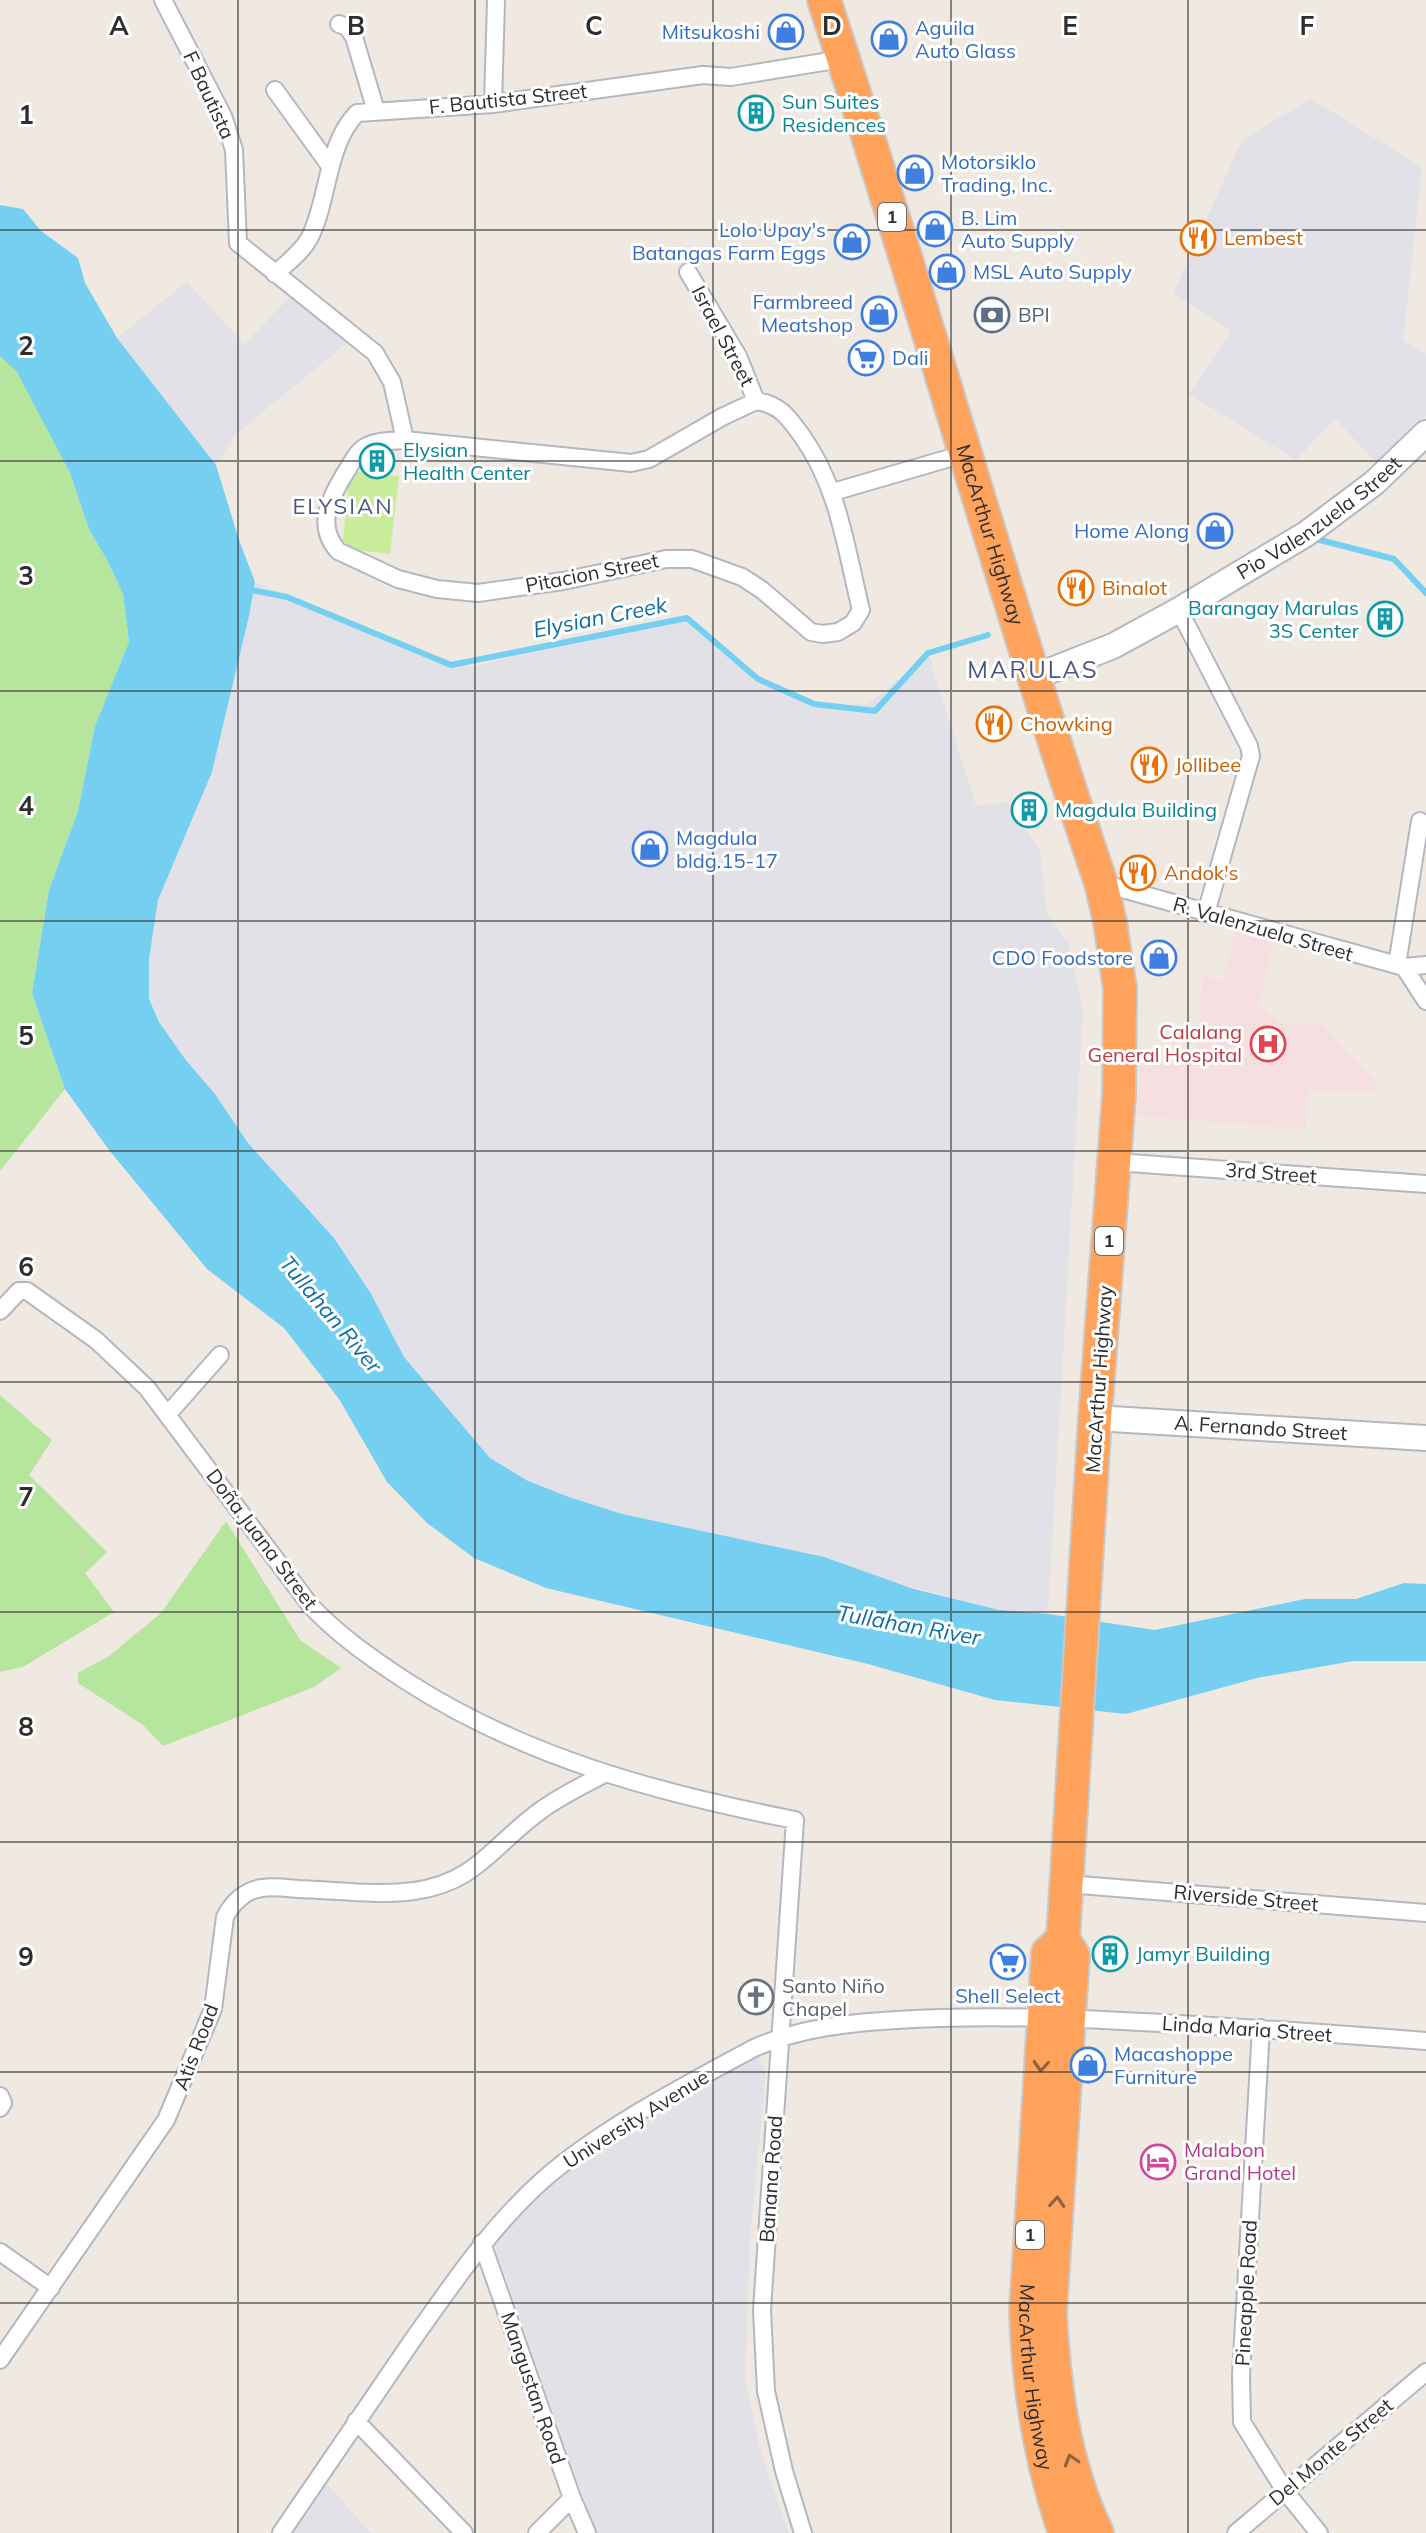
<svg xmlns="http://www.w3.org/2000/svg" width="1426" height="2533" viewBox="0 0 1426 2533" font-family="Mulish,sans-serif">
<style>
.industrial{fill:#e3e1e8}
.medical{fill:#f5dfe0}
.green{fill:#b6e59e}
.pitch{fill:#c9ec9a}
.water{fill:#75cff0}
.lines{fill:none;stroke-linecap:round;stroke-linejoin:round}
.stream{stroke:#75cff0;stroke-width:6}
.street-casing{stroke:#b4b7c1;stroke-width:20}
.secondary-casing{stroke:#b4b7c1;stroke-width:28}
.highway-casing{stroke:#c9c9c9;stroke-width:36}
.street{stroke:#fff;stroke-width:16}
.secondary{stroke:#fff;stroke-width:24}
.highway{stroke:#ffa35c;stroke-width:32}
.oneway{stroke:#8c6343}
.grid{fill:none;stroke:#2e2e2e;stroke-width:2;stroke-opacity:0.55}
.labels{text-anchor:middle;stroke-width:6;stroke-linejoin:round;paint-order:stroke}
.shield{fill:#fff;stroke:#6d6d6d;stroke-width:2}
.shield-label{font-size:18px;font-weight:bold;fill:#2e2e2e}
.shop-label{font-size:20px;fill:#366cbe;stroke:#fff;text-anchor:start}
.street-label{font-size:20px;fill:#2e2e2e;stroke:#fff}
.culture-label{font-size:20px;fill:#0d838f;stroke:#fff;text-anchor:start}
.food-label{font-size:20px;fill:#c56008;stroke:#fff;text-anchor:start}
.service-label{font-size:20px;fill:#4e5e75;stroke:#fff;text-anchor:start}
.health-label{font-size:20px;fill:#be3a42;stroke:#fff;text-anchor:end}
.worship-label{font-size:20px;fill:#5b616d;stroke:#fff;text-anchor:start}
.hotel-label{font-size:20px;fill:#b23c85;stroke:#fff;text-anchor:start}
.neighbourhood-label{font-size:22px;letter-spacing:2px;fill:#4d5680;stroke:#fff}
.water-label{font-size:22px;font-style:italic;fill:#0d6fa3;stroke:#fff}
.quarter-label{font-size:24px;letter-spacing:2px;fill:#4d5680;stroke:#fff}
.grid-label{font-size:26px;text-anchor:middle;font-weight:bold;fill:#2e2e2e;stroke:#fff;stroke-width:6;stroke-linejoin:round;paint-order:stroke}
</style>
<rect width="100%" height="100%" fill="#efe9e1"/>
<path class="industrial" d="M1311 99 1422 167 1403 341 1426 353V416L1378 464 1335 419 1296 460 1189 394 1231 330 1173 294 1242 140Z
M187 282 244 344 290 297 348 342 235 435 216 465 117 338Z
M255 582 426 653 473 667 620 628 680 616 770 685 826 706 867 704 929 656 976 806 1008 802 1040 851 1047 913 1068 942 1083 1009 1048 1614 999 1610 722 1537 622 1514 569 1497 528 1481 490 1458 404 1357 370 1292 334 1238 248 1143 215 1094 185 1059 159 1022 149 999V959L158 900 212 772 249 616Z
M758 2057 766 2070 750 2239 745 2379 761 2452 789 2533H596L494 2244 552 2180 578 2159Z
M324 2481 371 2533H290Z"/>
<path class="medical" d="M1236 928 1275 937 1259 1005 1282 1024H1322L1379 1086 1371 1091H1309L1305 1129 1137 1116 1140 1063 1195 1065 1203 974 1222 982Z"/>
<path class="green" d="M0 356 17 371 70 473 89 529 107 560 123 594 129 642 95 726 78 811 49 890 32 993 65 1089 0 1171Z
M0 1395 52 1440 29 1475 107 1552 85 1573 114 1612 23 1667 0 1672Z
M226 1521 300 1640 341 1668 314 1687 163 1746 143 1725 78 1683V1673L109 1656 161 1613Z"/>
<path class="pitch" d="M350 471 399 476 390 554 342 548Z"/>
<path class="water" d="M0 205 23 209 41 231 78 258 85 283 117 338 216 465 239 540 255 582 249 616 212 772 158 900 149 959V999L159 1022 185 1059 215 1094 248 1143 334 1238 370 1292 404 1357 490 1458 528 1481 569 1497 622 1514 824 1557 914 1589 999 1610 1048 1614 1155 1630 1305 1599H1356L1404 1583 1426 1584V1661H1353L1257 1678 1126 1714 995 1700 868 1664 546 1588 474 1558 427 1523 387 1482 339 1399 284 1328 207 1269 109 1150 65 1089 32 993 49 890 78 811 95 726 129 642 123 594 107 560 89 529 70 473 17 372 0 356Z"/>
<g class="lines">
<path class="stream" d="M1316 539 1394 559 1426 593
M246 589 287 597 451 665 687 618 758 679 814 704 875 711 928 653 988 635"/>
<g class="street-casing">
<path id="street" d="M163 0 223 116 234 150 238 243 375 353 392 382 405 440
M339 24 347 27 354 37 376 111
M275 90 330 166
M493 104 496 0
M688 272 738 356 756 401
M275 274C286 264 303 251 310 237 329 199 326 145 357 113L493 104 703 75 731 77 842 59
M756 401C780 404 789 418 802 436 839 488 846 549 861 610L853 623 838 632 823 634 811 632 762 590 742 577 692 559H666L563 581 478 593 437 589 398 579 338 551C316 526 329 500 344 475 351 465 356 451 367 446 379 440 393 441 405 440L631 463 649 459 722 417Z
M833 492 967 453
M1179 610 1249 746 1251 756 1206 913
M1101 883 1404 967 1426 965
M1397 965 1420 821
M1404 967 1426 1001
M1115 1162 1426 1184
M0 1311 19 1291H27L96 1340 147 1388 310 1605C338 1635 371 1658 406 1681 524 1757 657 1793 795 1820L762 2310 766 2391 784 2471 803 2533
M168 1414 220 1355
M1067 1884 1426 1913
M1261 2028 1241 2375 1242 2422 1285 2491 1319 2533
M0 2096 3 2103 0 2108
M482 2243 572 2498 587 2533
M0 2252 51 2288
M0 2360 166 2120 213 2009 225 1917C232 1903 245 1890 262 1888 273 1886 287 1888 298 1889 336 1890 377 1896 414 1891 476 1883 494 1844 540 1811 560 1796 582 1786 604 1774
M356 2421 464 2533
M281 2533C325 2468 369 2403 414 2338 454 2282 492 2225 544 2179 602 2128 686 2085 754 2048 800 2028 847 2023 897 2020 972 2015 1046 2017 1122 2021 1223 2026 1325 2033 1426 2041
M537 2533 572 2498
M1236 2533 1426 2372"/>
</g>
<g class="secondary-casing">
<g id="secondary">
<path id="s1" d="M1034 677 1113 646 1179 610 1306 534 1374 483 1426 433"/>
<path id="s2" d="M1095 1418 1426 1438"/>
</g>
</g>
<g class="highway-casing">
<g id="highway">
<path id="s3" d="M824 0C921 293 1002 591 1101 883L1110 922 1120 989 1119 1095 1095 1418 1063 1939 1073 1955 1050 2312C1054 2387 1064 2464 1097 2533"/>
<path id="s4" d="M1063 1939 1048 1953 1026 2310C1028 2387 1040 2460 1065 2533"/>
</g>
</g>
<use href="#street" class="street"/>
<use href="#secondary" class="secondary"/>
<use href="#highway" class="highway"/>
</g>
<defs><path id="oneway-chevron" d="M-2-3.5L2.5 0L-2 3.5" fill="none" stroke-width="1.6" stroke-linecap="round" stroke-linejoin="round" transform="scale(2)"/></defs>
<g class="oneway">
<use href="#oneway-chevron" transform="translate(1041 2066) rotate(94)"/>
<use href="#oneway-chevron" transform="translate(1057 2202) rotate(-86)"/>
<use href="#oneway-chevron" transform="translate(1071 2460) rotate(-107)"/>
</g>
<path class="grid" d="M238 0V2533M475 0V2533M713 0V2533M951 0V2533M1188 0V2533M0 230H1426M0 461H1426M0 691H1426M0 921H1426M0 1151H1426M0 1382H1426M0 1612H1426M0 1842H1426M0 2072H1426M0 2303H1426"/>
<defs>
<g id="shop-ring" transform="scale(1.8)"><circle r="9.5" fill="#fff" stroke="#3f7fe0" stroke-width="1.5"/><path d="M-5-2.5h2.3a2.7 3.5 0 0 1 5.4 0H5L5.5 6h-11ZM-1.5-2.5h3a1.5 2.3 0 0 0-3 0Z" fill="#3f7fe0"/></g>
<g id="building-ring" transform="scale(1.8)"><circle r="9.5" fill="#fff" stroke="#0f9aa8" stroke-width="1.5"/><path d="M-4-6H4V6H1V3H-1V6H-4ZM-2.5-4.3h1.7v1.8h-1.7ZM.8-4.3h1.7v1.8H.8ZM-2.5-1h1.7V.8h-1.7ZM.8-1h1.7V.8H.8Z" fill="#0f9aa8"/></g>
<g id="restaurant-ring" transform="scale(1.8)"><circle r="9.5" fill="#fff" stroke="#e8710a" stroke-width="1.5"/><path d="M-5-6h1v4h1v-4h1v4h1v-4h1v5L-1.5 .5V6h-2V.5L-5-1ZM5-6V6H3V1.5H1.5Q1.5-4 5-6Z" fill="#e8710a"/></g>
<g id="bank-ring" transform="scale(1.8)"><circle r="9.5" fill="#fff" stroke="#5c6f8a" stroke-width="1.5"/><path d="M-6-4H6V4H-6ZM0-2.3a2.3 2.3 0 1 0 0 4.6a2.3 2.3 0 1 0 0-4.6Z" fill="#5c6f8a"/></g>
<g id="supermarket-ring" transform="scale(1.8)"><circle r="9.5" fill="#fff" stroke="#3f7fe0" stroke-width="1.5"/><path d="M-6-5.5h2.5l.6 2H6L4.5 2H-2.5L-4.4-4H-6ZM-1.5 3.2a1.3 1.3 0 1 0 .1 0ZM3 3.2a1.3 1.3 0 1 0 .1 0Z" fill="#3f7fe0"/></g>
<g id="hospital-ring" transform="scale(1.8)"><circle r="9.5" fill="#fff" stroke="#e0444e" stroke-width="1.5"/><path d="M-5-5h3v3.5h4V-5h3V5h-3V1.5h-4V5h-3Z" fill="#e0444e"/></g>
<g id="church-ring" transform="scale(1.8)"><circle r="9.5" fill="#fff" stroke="#6b7280" stroke-width="1.5"/><path d="M-1.2-6h2.4v3.5h3.3v2.4h-3.3V6h-2.4V-.1h-3.3v-2.4h3.3Z" fill="#6b7280"/></g>
<g id="hotel-ring" transform="scale(1.8)"><circle r="9.5" fill="#fff" stroke="#d1479c" stroke-width="1.5"/><path d="M-6-4.5h1.5V1H6V5H4.5V3h-9V5H-6ZM-4 0a1.8 1.8 0 1 1 3.6 0ZM.5 0V-2.5h3Q6-2.5 6 0Z" fill="#d1479c"/></g>
</defs>
<g fill-rule="evenodd">
<use href="#shop-ring" x="786" y="32"/>
<use href="#shop-ring" x="889" y="39"/>
<use href="#building-ring" x="756" y="113"/>
<use href="#shop-ring" x="915" y="173"/>
<use href="#shop-ring" x="935" y="229"/>
<use href="#restaurant-ring" x="1198" y="238"/>
<use href="#shop-ring" x="852" y="242"/>
<use href="#shop-ring" x="947" y="272"/>
<use href="#shop-ring" x="879" y="314"/>
<use href="#bank-ring" x="992" y="315"/>
<use href="#supermarket-ring" x="866" y="358"/>
<use href="#building-ring" x="377" y="461"/>
<use href="#shop-ring" x="1215" y="531"/>
<use href="#restaurant-ring" x="1076" y="588"/>
<use href="#building-ring" x="1385" y="619"/>
<use href="#restaurant-ring" x="994" y="724"/>
<use href="#restaurant-ring" x="1149" y="765"/>
<use href="#building-ring" x="1029" y="810"/>
<use href="#shop-ring" x="650" y="849"/>
<use href="#restaurant-ring" x="1138" y="873"/>
<use href="#shop-ring" x="1159" y="958"/>
<use href="#hospital-ring" x="1268" y="1044"/>
<use href="#building-ring" x="1110" y="1954"/>
<use href="#supermarket-ring" x="1008" y="1962"/>
<use href="#church-ring" x="756" y="1997"/>
<use href="#shop-ring" x="1088" y="2065"/>
<use href="#hotel-ring" x="1158" y="2162"/>
</g>
<g class="labels">
<g class="shield">
<rect x="878" y="203" width="28" height="28" rx="6"/>
<rect x="1095" y="1227" width="28" height="28" rx="6"/>
<rect x="1016" y="2221" width="28" height="28" rx="6"/>
</g>
<g class="shield-label">
<text x="892" y="223">1</text>
<text x="1109" y="1247">1</text>
<text x="1030" y="2241">1</text>
</g>
<g class="shop-label">
<text x="915" y="35">Aguila<tspan x="915" dy="23">Auto Glass</tspan></text>
<text x="760" y="39" text-anchor="end">Mitsukoshi</text>
<text x="941" y="169">Motorsiklo<tspan x="941" dy="23">Trading, Inc.</tspan></text>
<text x="961" y="225">B. Lim<tspan x="961" dy="23">Auto Supply</tspan></text>
<text x="826" y="237" text-anchor="end">Lolo Upay's<tspan x="826" dy="23">Batangas Farm Eggs</tspan></text>
<text x="973" y="279">MSL Auto Supply</text>
<text x="853" y="309" text-anchor="end">Farmbreed<tspan x="853" dy="23">Meatshop</tspan></text>
<text x="892" y="365">Dali</text>
<text x="1189" y="538" text-anchor="end">Home Along</text>
<text x="676" y="845">Magdula<tspan x="676" dy="23">bldg.15-17</tspan></text>
<text x="1133" y="965" text-anchor="end">CDO Foodstore</text>
<text x="1008" y="2003" text-anchor="middle">Shell Select</text>
<text x="1114" y="2061">Macashoppe<tspan x="1114" dy="23">Furniture</tspan></text>
</g>
<g class="street-label">
<text transform="translate(209 95) rotate(65)" y="7">F Bautista</text>
<text transform="translate(508 99) rotate(-6)" y="7">F. Bautista Street</text>
<text transform="translate(723 336) rotate(62)" y="7">Israel Street</text>
<text dy="7" stroke="none"><textPath href="#s1" startOffset="328">Pio Valenzuela Street</textPath></text>
<text dy="7" stroke="none"><textPath href="#s3" startOffset="560">MacArthur Highway</textPath></text>
<text transform="translate(592 573) rotate(-11)" y="7">Pitacion Street</text>
<text transform="translate(1263 929) rotate(16)" y="7">R. Valenzuela Street</text>
<text transform="translate(1271 1173) rotate(4)" y="7">3rd Street</text>
<text transform="translate(1099 1379) rotate(-86)" y="7">MacArthur Highway</text>
<text dy="7" stroke="none"><textPath href="#s2" startOffset="166">A. Fernando Street</textPath></text>
<text transform="translate(262 1539) rotate(53)" y="7">Doña Juana Street</text>
<text transform="translate(1246 1898) rotate(5)" y="7">Riverside Street</text>
<text transform="translate(1247 2029) rotate(4)" y="7">Linda Maria Street</text>
<text transform="translate(196 2047) rotate(-69)" y="7">Atis Road</text>
<text transform="translate(636 2119) rotate(-32)" y="7">University Avenue</text>
<text transform="translate(771 2179) rotate(-86)" y="7">Banana Road</text>
<text transform="translate(1246 2293) rotate(-87)" y="7">Pineapple Road</text>
<text dy="7" stroke="none"><textPath href="#s4" startOffset="446">MacArthur Highway</textPath></text>
<text transform="translate(533 2388) rotate(71)" y="7">Mangustan Road</text>
<text transform="translate(1331 2452) rotate(-40)" y="7">Del Monte Street</text>
</g>
<g class="culture-label">
<text x="782" y="109">Sun Suites<tspan x="782" dy="23">Residences</tspan></text>
<text x="403" y="457">Elysian<tspan x="403" dy="23">Health Center</tspan></text>
<text x="1359" y="615" text-anchor="end">Barangay Marulas<tspan x="1359" dy="23">3S Center</tspan></text>
<text x="1055" y="817">Magdula Building</text>
<text x="1136" y="1961">Jamyr Building</text>
</g>
<g class="food-label">
<text x="1224" y="245">Lembest</text>
<text x="1102" y="595">Binalot</text>
<text x="1020" y="731">Chowking</text>
<text x="1175" y="772">Jollibee</text>
<text x="1164" y="880">Andok's</text>
</g>
<g class="service-label">
<text x="1018" y="322">BPI</text>
</g>
<g class="health-label">
<text x="1242" y="1039">Calalang<tspan x="1242" dy="23">General Hospital</tspan></text>
</g>
<g class="worship-label">
<text x="782" y="1993">Santo Niño<tspan x="782" dy="23">Chapel</tspan></text>
</g>
<g class="hotel-label">
<text x="1184" y="2157">Malabon<tspan x="1184" dy="23">Grand Hotel</tspan></text>
</g>
<g class="neighbourhood-label">
<text x="343" y="514">ELYSIAN</text>
</g>
<g class="water-label">
<text transform="translate(600 617) rotate(-11)" y="8">Elysian Creek</text>
<text transform="translate(331 1314) rotate(50)" y="8">Tullahan River</text>
<text transform="translate(909 1625) rotate(10)" y="8">Tullahan River</text>
</g>
<g class="quarter-label">
<text x="1033" y="678">MARULAS</text>
</g>
</g>
<g class="grid-label">
<text x="119" y="35">A</text>
<text x="356" y="35">B</text>
<text x="594" y="35">C</text>
<text x="832" y="35">D</text>
<text x="1070" y="35">E</text>
<text x="1307" y="35">F</text>
<text x="26" y="124">1</text>
<text x="26" y="355">2</text>
<text x="26" y="585">3</text>
<text x="26" y="815">4</text>
<text x="26" y="1045">5</text>
<text x="26" y="1276">6</text>
<text x="26" y="1506">7</text>
<text x="26" y="1736">8</text>
<text x="26" y="1966">9</text>
</g>
</svg>
